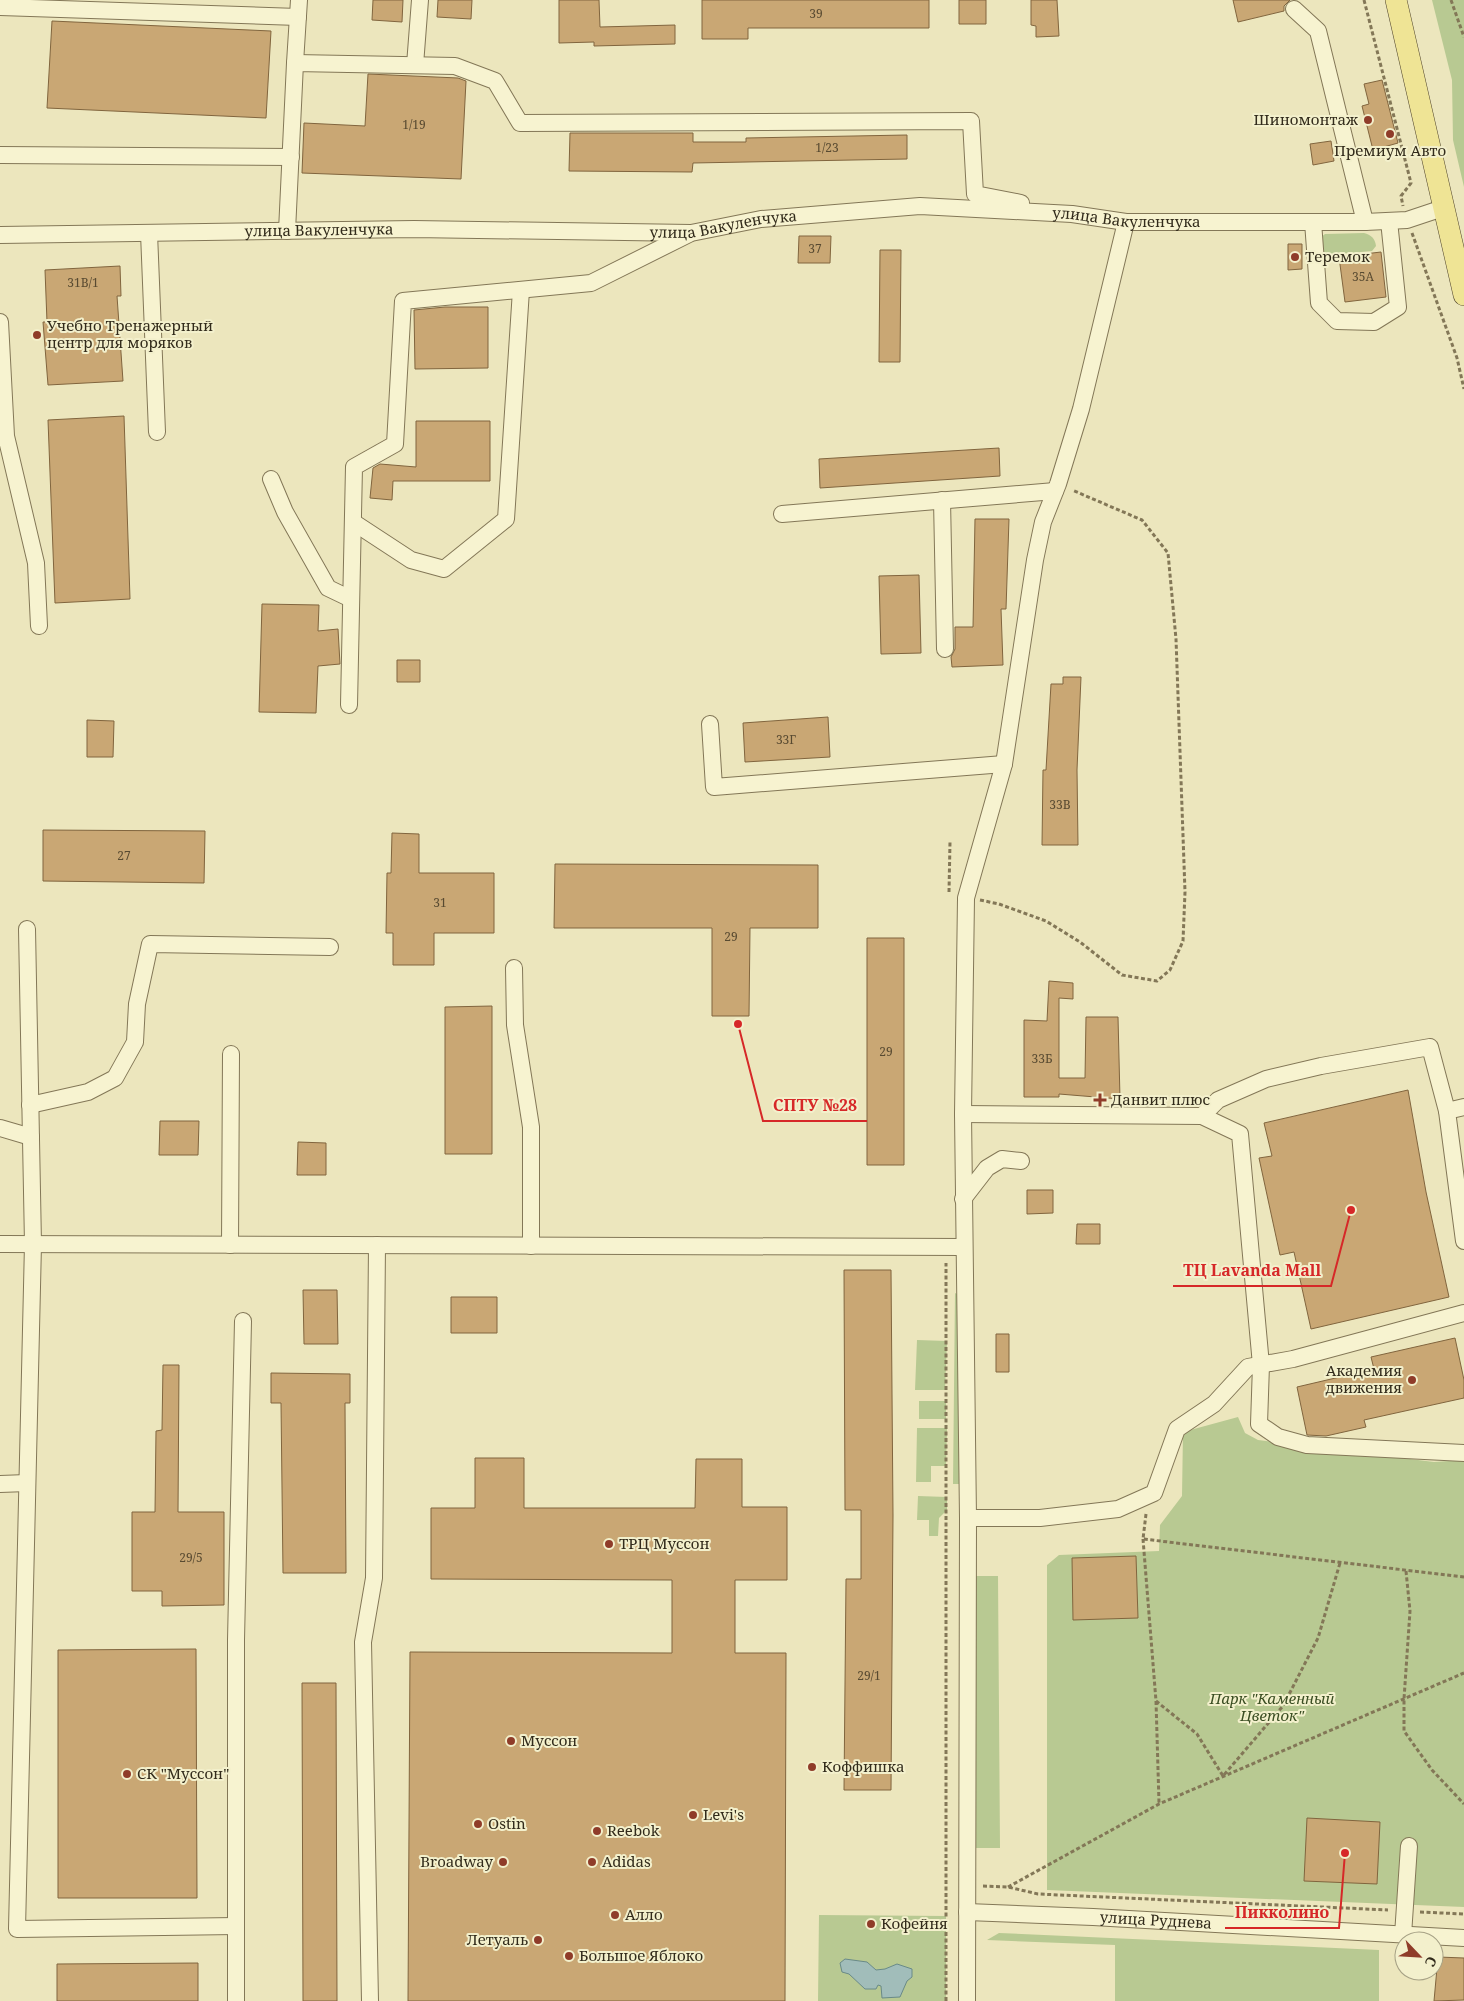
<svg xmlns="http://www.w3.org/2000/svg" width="1464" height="2001" viewBox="0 0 1464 2001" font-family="'Noto Serif',serif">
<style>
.green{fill:#b8c992}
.water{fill:#a1bdba;stroke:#698a88}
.building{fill:#c9a774;stroke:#81653e}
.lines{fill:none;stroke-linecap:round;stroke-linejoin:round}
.minor-casing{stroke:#837757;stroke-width:18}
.major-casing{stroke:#50442c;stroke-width:22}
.path{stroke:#837757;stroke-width:3;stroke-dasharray:4 2.5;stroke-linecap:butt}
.minor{stroke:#f7f3d0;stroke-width:16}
.major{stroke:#efe495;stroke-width:21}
.poi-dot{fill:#8f3c29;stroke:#f3f0cc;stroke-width:2}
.labels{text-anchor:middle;stroke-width:4;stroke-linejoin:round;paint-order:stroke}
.number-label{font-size:12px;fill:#584a31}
.poi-label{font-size:15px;fill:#322b1b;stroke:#f3f0cc;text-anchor:start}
.street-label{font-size:15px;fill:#322b1b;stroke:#f3f0cc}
.park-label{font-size:15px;font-style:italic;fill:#3b4e23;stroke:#f3f0cc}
.leader{fill:none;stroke:#d62828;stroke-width:2}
.callout-dot{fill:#d62828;stroke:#f3f0cc;stroke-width:2}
.callout-label{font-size:16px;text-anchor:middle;font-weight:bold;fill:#d62828;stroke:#f3f0cc;stroke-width:4;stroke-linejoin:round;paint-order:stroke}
</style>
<rect width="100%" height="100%" fill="#ece6bd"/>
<path class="green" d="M1432 0H1464V187L1453 140 1452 80Z
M1364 233C1371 235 1375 238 1376 246L1372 251 1328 255 1324 254 1321 249 1320 238 1325 234Z
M955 1293 959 1295 960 1298 959 1484H953Z
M917 1340 947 1341 945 1390H915Z
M919 1401H946V1419H919Z
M1238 1417 1245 1433 1258 1440 1434 1462 1464 1460V1907L1047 1890V1565L1059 1555 1159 1551 1160 1525 1182 1496 1183 1432Z
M917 1428H947L946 1466H931V1482H916Z
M918 1496 947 1497V1510L939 1518 938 1536H929V1520H917Z
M974 1576H998L1000 1848H976Z
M819 1915 946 1916V2001H818Z
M999 1933 1379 1950V2001H1115V1945L987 1940Z"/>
<path class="water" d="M845 1959 867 1962 876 1970 885 1969 897 1964 912 1969V1977L907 1981 900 1997 882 1998 881 1986 878 1985 876 1989H865L849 1974 842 1972 840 1963Z"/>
<path class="building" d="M373 0H403L402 22 372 20Z
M438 0H472L471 19 437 17Z
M559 0H599L600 27 675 25V44L594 46V42L559 43Z
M702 0H929V28H748V39H702Z
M959 0H986V24H959Z
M1031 0H1057L1059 36 1036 37V26L1031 25Z
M1233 0H1290L1284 6V11L1238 22Z
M52 21 271 31 266 118 47 108Z
M368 74 458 78 466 81 461 179 302 173 304 123 365 126Z
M1382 80 1398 143 1373 150 1362 106 1369 104 1364 84Z
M570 133H693V142H746V138L907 135V159L693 163 692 172 569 171Z
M1331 141 1334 161 1313 165 1310 144Z
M799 236H831L830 263H798Z
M1288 244H1302V269L1288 270Z
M880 250H901L900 362H879Z
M1381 252 1386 297 1345 302 1339 257Z
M120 266 121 296H117L123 381 48 385 43 322H47L45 270Z
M445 307H488V368L415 369 414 310Z
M124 416 130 599 55 603 48 420Z
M416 421H490V481H393L392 500 370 498 373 468 380 464 416 467Z
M999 448 1000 476 820 488 819 459Z
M975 519H1009L1006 609H1001L1003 665 952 667 951 657 955 649V627H973Z
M919 575 921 653 881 654 879 576Z
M262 604 319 605 318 631 338 629 340 664 318 666 316 713 259 712Z
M397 660H420V682H397Z
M1063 677H1081L1077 770 1078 845H1042L1043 770H1046L1051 684H1063Z
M828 717 830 757 745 762 743 723Z
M87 720 114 721 113 757H87Z
M43 830 205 831 204 883 43 881Z
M392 833 419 834V873H494V933H434V965H393V933H386L387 873H391Z
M555 864 818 865V928H750L749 1016H712V928H554Z
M867 938H904V1165H867Z
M1049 981 1073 983V999L1059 998V1078H1085L1086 1017H1118L1120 1099 1059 1094V1097H1024V1020L1047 1021Z
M492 1006V1154H445V1007Z
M1408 1090 1426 1192 1449 1297 1311 1329 1294 1252 1280 1255 1259 1158 1272 1156 1264 1123Z
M160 1121H199L198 1155H159Z
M298 1142 326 1143V1175H297Z
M1027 1190H1053V1213L1027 1214Z
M1077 1224H1100V1244H1076Z
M844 1270H891L893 1515 891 1790H844L846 1579H861V1510H845Z
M303 1290H337L338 1344H304Z
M451 1297H497V1333H451Z
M996 1334H1009V1372H996Z
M1455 1338 1464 1380V1398L1364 1420 1366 1427 1326 1436 1307 1435 1297 1387 1374 1369 1371 1357Z
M163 1365H179L178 1512H224V1605L162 1606V1591H132V1512H155L156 1431 162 1430Z
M271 1373 350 1374V1403H345L346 1573H283L281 1403H271Z
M475 1458H524V1508H695L696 1459H742V1507H787V1580H735V1653H786L785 2001H408L410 1652 672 1653V1580L431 1579V1508H475Z
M1136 1556 1138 1618 1073 1620 1072 1558Z
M196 1649 197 1898H58V1650Z
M302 1683H336L337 2001H303Z
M1307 1818 1380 1822 1377 1884 1304 1881Z
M1438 1957 1464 1958V2000L1434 2001Z
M198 1963V2001H57V1964Z"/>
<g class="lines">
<g class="minor-casing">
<g id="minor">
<path d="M0 7 298 17"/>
<path d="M1294 9 1318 31 1365 222"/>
<path d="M295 63 299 0"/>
<path d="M415 65 420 0"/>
<path d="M0 155 291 157"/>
<path d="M1313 222 1319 303 1337 321 1374 322 1398 307 1389 221"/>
<path d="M287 231 295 63 455 66 495 81 520 123 971 121 975 194 1021 203"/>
<path d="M149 233 157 432"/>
<path id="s1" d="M0 235 414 229 691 233 761 219 920 206 1072 214 1126 222H1365L1407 220 1443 208"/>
<path d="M0 322 6 436 36 563 39 626"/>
<path d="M271 479 285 512 328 588 351 599"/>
<path d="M942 500 945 649"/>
<path d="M782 514 1055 491"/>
<path d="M353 522 411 560 444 569 506 519 521 290"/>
<path d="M349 705 354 467 395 444 403 301 591 283 689 234"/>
<path d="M710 724 714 787 1004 764"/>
<path d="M27 929 33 1244 17 1929 236 1926"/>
<path d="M514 968 515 1025 531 1127V1246"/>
<path d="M30 1105 88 1092 115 1078 135 1042 137 1004 150 944 330 947"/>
<path d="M1464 1107 1447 1111 1464 1241"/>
<path d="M963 1114 1202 1116 1240 1134 1261 1365 1259 1424 1278 1437 1307 1445 1464 1453"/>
<path d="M1202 1116 1218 1100 1266 1079 1321 1066 1430 1047 1447 1111"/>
<path d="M0 1128 31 1137"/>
<path d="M963 1199 987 1168 1002 1159 1021 1161"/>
<path d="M0 1244 964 1247"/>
<path d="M230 1245 231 1054"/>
<path d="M0 1484 27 1483"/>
<path d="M968 1518H1040L1118 1509 1154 1493 1177 1429 1214 1404 1248 1367 1293 1359 1464 1313"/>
<path id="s2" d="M967 1912 1093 1917 1464 1938"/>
<path d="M1403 1935 1409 1846"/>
<path d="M236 2001V1640L243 1321"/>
<path d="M370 2001 363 1642 374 1578 377 1245"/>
<path d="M967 2001 968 1518 963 1114 966 898 1004 764 1035 560 1043 522 1058 484 1081 409 1126 222"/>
</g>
</g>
<g class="major-casing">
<path id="major" d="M1396 0 1464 295"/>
</g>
<path class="path" d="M1364 0 1411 183 1401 196 1403 206
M1451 0 1464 37
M1412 233 1457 358 1464 389
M949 892 950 842
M980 900 999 904 1046 921 1080 942 1122 975 1157 981 1170 970 1183 941 1185 892 1176 639 1168 553 1142 520 1072 490
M1146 1514 1143 1539 1464 1577
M1143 1539 1156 1701 1159 1803
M1406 1571 1410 1611 1404 1699V1731L1432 1770 1464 1804
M1156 1701 1197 1734 1223 1776 1283 1706 1318 1638 1340 1563
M983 1886 1008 1887 1038 1894 1388 1910
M1008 1887 1159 1804 1464 1673
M1420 1912 1464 1914
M946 2001V1263"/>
<use href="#minor" class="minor"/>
<use href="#major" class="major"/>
</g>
<g class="poi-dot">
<circle cx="1368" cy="120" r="5"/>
<circle cx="1390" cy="134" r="5"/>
<circle cx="1295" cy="257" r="5"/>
<circle cx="37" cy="335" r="5"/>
<path d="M1097.5 1092.5h5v5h5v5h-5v5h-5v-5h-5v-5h5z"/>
<circle cx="1412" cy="1380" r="5"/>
<circle cx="609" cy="1544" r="5"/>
<circle cx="511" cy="1741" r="5"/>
<circle cx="812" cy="1767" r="5"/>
<circle cx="127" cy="1774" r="5"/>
<circle cx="693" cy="1815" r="5"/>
<circle cx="478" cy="1824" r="5"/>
<circle cx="597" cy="1831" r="5"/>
<circle cx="503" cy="1862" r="5"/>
<circle cx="592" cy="1862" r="5"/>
<circle cx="615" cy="1915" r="5"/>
<circle cx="871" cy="1924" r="5"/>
<circle cx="538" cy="1940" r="5"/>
<circle cx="569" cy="1956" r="5"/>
</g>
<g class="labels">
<g class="number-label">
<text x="816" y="18">39</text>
<text x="414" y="129">1/19</text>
<text x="827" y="152">1/23</text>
<text x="815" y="253">37</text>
<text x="1363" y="281">35А</text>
<text x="83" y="287">31В/1</text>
<text x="786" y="744">33Г</text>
<text x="1060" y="809">33В</text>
<text x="124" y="860">27</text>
<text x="440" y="907">31</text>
<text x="731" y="941">29</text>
<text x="886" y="1056">29</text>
<text x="1042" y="1063">33Б</text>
<text x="191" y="1562">29/5</text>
<text x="869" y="1680">29/1</text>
</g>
<g class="poi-label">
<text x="1358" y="125" text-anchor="end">Шиномонтаж</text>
<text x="1390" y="156" text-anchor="middle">Премиум Авто</text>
<text x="1305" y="262">Теремок</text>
<text x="47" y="331">Учебно Тренажерный<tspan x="47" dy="17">центр для моряков</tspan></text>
<text x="1111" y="1105">Данвит плюс</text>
<text x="1402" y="1376" text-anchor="end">Академия<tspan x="1402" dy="17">движения</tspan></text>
<text x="619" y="1549">ТРЦ Муссон</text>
<text x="521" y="1746">Муссон</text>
<text x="822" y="1772">Коффишка</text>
<text x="137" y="1779">СК "Муссон"</text>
<text x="703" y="1820">Levi's</text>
<text x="488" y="1829">Ostin</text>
<text x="607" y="1836">Reebok</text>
<text x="493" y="1867" text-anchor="end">Broadway</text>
<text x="602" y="1867">Adidas</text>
<text x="625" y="1920">Алло</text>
<text x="881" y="1929">Кофейня</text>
<text x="528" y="1945" text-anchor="end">Летуаль</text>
<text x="579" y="1961">Большое Яблоко</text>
</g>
<g class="street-label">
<text dy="5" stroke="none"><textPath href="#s1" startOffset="1129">улица Вакуленчука</textPath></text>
<text dy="5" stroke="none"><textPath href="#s1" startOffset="724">улица Вакуленчука</textPath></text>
<text dy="5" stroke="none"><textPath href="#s1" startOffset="319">улица Вакуленчука</textPath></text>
<text dy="5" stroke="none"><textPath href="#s2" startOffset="189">улица Руднева</textPath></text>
</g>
<g class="park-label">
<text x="1272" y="1704">Парк "Каменный<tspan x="1272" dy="17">Цветок"</tspan></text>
</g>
</g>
<path class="leader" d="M738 1024L763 1121H867M1351 1210L1331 1286H1173M1345 1853L1339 1928H1225"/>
<g class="callout-dot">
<circle cx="738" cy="1024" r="5"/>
<circle cx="1351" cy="1210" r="5"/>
<circle cx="1345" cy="1853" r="5"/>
</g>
<g class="callout-label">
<text x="815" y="1111">СПТУ №28</text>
<text x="1252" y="1276">ТЦ Lavanda Mall</text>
<text x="1282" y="1918">Пикколино</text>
</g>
<g transform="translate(1419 1956) rotate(115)"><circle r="24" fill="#f3f0cc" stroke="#a6a185"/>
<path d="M0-4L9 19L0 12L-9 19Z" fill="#8f3c29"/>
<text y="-8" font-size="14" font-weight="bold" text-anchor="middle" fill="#322b1b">С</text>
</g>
</svg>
